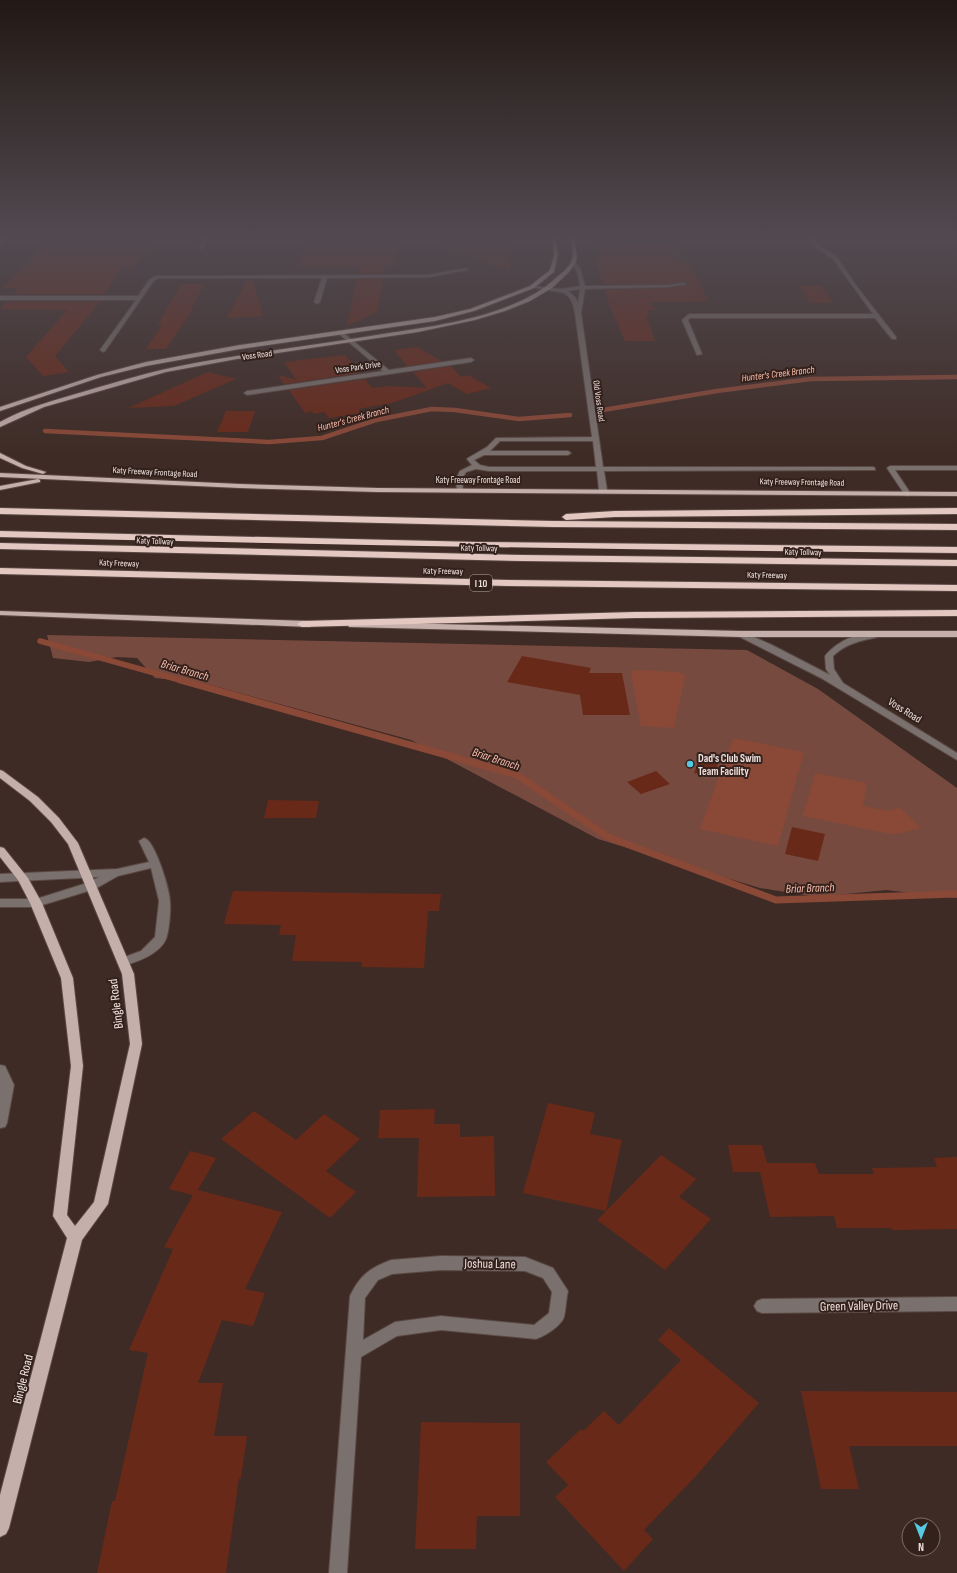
<svg xmlns="http://www.w3.org/2000/svg" width="957" height="1573" viewBox="0 0 957 1573" font-family="'Sofia Sans Condensed',sans-serif">
<style>
.green{fill:#774a3f}
.water{fill:#8a4836}
.lines{fill:none;stroke-linecap:round;stroke-linejoin:round}
.stream-far2{stroke:#8a4836;stroke-width:4.5}
.stream-far1{stroke:#8a4836;stroke-width:5.5}
.stream{stroke:#8a4836;stroke-width:7}
.building{fill:#692919}
.minor-casing{stroke:#5a4843;stroke-width:2}
.major-casing{stroke:#5a4843;stroke-width:2}
.highway-casing{stroke:#5a4843;stroke-width:2}
.minor{fill:#7a706d;fill-rule:evenodd}
.major{fill:#c4afaa;fill-rule:evenodd}
.highway{fill:#e2c8c1;fill-rule:evenodd}
.poi-dot{fill:#58c9e3;stroke:#33211c;stroke-width:1.5}
.labels{text-anchor:middle;stroke-width:4;stroke-linejoin:round;paint-order:stroke}
.far-street-label{font-size:9px;fill:#efe1de;stroke:#33211c}
.far-water-label{font-size:10px;font-style:italic;fill:#fcbeae;stroke:#33211c}
.shield{fill:#33211c;stroke:#b7a7a4;stroke-width:1}
.shield-label{font-size:10px;font-weight:bold;fill:#efe1de}
.street-label{font-size:11px;fill:#efe1de;stroke:#33211c}
.poi-label{font-size:11px;font-weight:bold;fill:#efe1de;stroke:#33211c;text-anchor:start}
.water-label{font-size:12px;font-style:italic;fill:#fcbeae;stroke:#33211c}
.near-street-label{font-size:13px;fill:#efe1de;stroke:#33211c}
</style>
<rect width="100%" height="100%" fill="#3e2b25"/>
<path class="green" d="M47 635 747 650 818 689 957 788V898L886 890 817 897 760 888 598 839 411 740 203 683 155 678 137 658 117 657 89 662 53 658Z"/>
<path class="water" d="M635 670 679 672 685 676 674 728 641 726 631 673Z
M733 738 804 752 778 846 700 829Z
M815 773 867 783 863 806 887 811 900 808 921 828 901 833 890 834 803 816Z"/>
<g class="lines">
<path class="stream-far2" d="M603 410 717 391 811 379 957 377
M45 431 269 442 322 438 376 420 432 409 455 410 519 419 570 415"/>
<path class="stream-far1" d="M40 641 183 681"/>
<path class="stream" d="M180 680 517 775 608 837 776 900 957 894"/>
</g>
<path class="building" d="M114 236H158L132 270 123 266 104 294H13L19 288H2L52 238Z
M311 236H399L396 265H385L383 274H358L359 267H296Z
M420 236H509L510 271 420 238Z
M599 236H626L632 243 673 244 675 259 691 263 708 301 650 302 655 310H647L650 316H646L655 341H625L609 305 605 290 668 288 686 285 687 284 684 282 668 284H603L595 257 604 255 593 240 602 239Z
M357 279H383L377 312 347 326Z
M247 280H253L263 316 227 318Z
M181 284H205L191 308 194 307 166 349H146L162 325H158Z
M799 286H821L833 303H810Z
M6 302H100L55 356 69 372 43 376 26 357 67 310 0 309Z
M417 347 442 361 407 366 394 350Z
M345 355 360 373 284 384 278 375 297 380 284 362Z
M451 366 461 377 468 375 491 388 467 394 448 383 392 403 358 409 362 413 329 418 324 412 314 414 312 411 305 413 289 390 365 379 372 388 388 386 427 388 413 372Z
M208 372 236 379 174 406 128 408Z
M226 411H255L248 432H217Z
M522 656 591 668 589 673H622L630 715H583L580 695 507 682Z
M701 755 720 759 713 777 694 773Z
M656 771 670 784 641 794 627 782Z
M268 800 319 801 316 818H264Z
M792 827 825 834 818 861 785 854Z
M233 891 348 893 441 894 439 911H428L424 968 362 967V962L292 961 296 935H279L281 925 224 924Z
M548 1103 595 1113 590 1134 622 1140 606 1211 661 1155 696 1179 679 1197 711 1219 665 1270 597 1220 606 1211 523 1193Z
M435 1109 434 1124H460V1137L494 1136 495 1196 417 1197 419 1138H378L380 1110Z
M254 1111 296 1140 324 1114 360 1139 326 1171 356 1192 330 1218 221 1139Z
M728 1145H762L767 1163H815L819 1174H874L872 1168 937 1167 934 1158 957 1157V1229L892 1230 891 1228H837L834 1216 770 1217 760 1172H733Z
M190 1151 216 1158 198 1190 282 1212 245 1289 265 1293 253 1326 222 1320 198 1383H223L214 1436H247L241 1478H239L226 1573H97L112 1501H115L148 1353 129 1350 173 1249 164 1247 193 1195 169 1189Z
M669 1328 759 1403 696 1476 644 1530 653 1539 624 1571 555 1497 568 1485 546 1462 581 1429 583 1431 604 1411 619 1425 681 1360 658 1340Z
M801 1391 957 1392V1446H849L859 1489H821Z
M421 1422 520 1423V1516H477L476 1549H415Z"/>
<g class="lines">
<g class="minor-casing">
<path id="minor" d="M6 236H10L0 246V242Z
M206 236H210L202 249H198Z
M806 236H810L816 243 837 257 855 284 896 337V339H892L875 318H690L688 320 702 354 697 355 682 320 689 314H873L833 259 812 245Z
M574 261 580 268 585 286 668 285 684 283 686 284 668 287 585 289 581 313 603 467H873L875 468V470L604 471 607 490 603 492 599 490 597 471H489L476 469 466 472 462 479 463 490 457 491 456 479 460 471 472 465 467 459 468 458 487 447 496 438 592 437 575 313C573 304 572 298 564 293L530 287 532 286 561 289 580 286 578 274 572 262ZM580 289 578 303 575 297 568 291ZM500 441H593L596 467H489L480 465 474 460 484 455H568L571 453 568 451H490Z
M466 268 468 270 429 277 327 278 320 302 317 304 314 302 322 278H158L153 282 105 351 103 352 100 350 136 300H0V296H138L149 280 157 276 429 275Z
M341 331 389 370 471 358 474 360 471 362 247 395 244 393 247 391 383 371 339 334 338 333Z
M890 466H957V470H895L911 494 907 496 905 495 887 468Z
M741 631 772 645 830 675 826 669 825 656C835 643 861 629 878 633L879 635 878 637C860 641 847 643 833 656L834 669 843 683 957 753V760L821 678 738 636 737 634Z
M144 838C155 840 170 890 170 902 171 910 169 932 166 939 160 954 137 962 123 966L119 965 117 962 119 959 141 951 155 937 159 901 151 868 118 876 95 889 36 907H0V899H36L87 883 99 877 0 882V874L117 869 149 862 139 841Z
M0 1065 5 1066 14 1085 7 1123 5 1127 0 1128Z
M441 1256 525 1257 553 1268 568 1291C566 1299 566 1309 564 1317 561 1326 545 1336 536 1339L441 1330 397 1336 361 1357 347 1573H329L350 1296C360 1275 370 1268 391 1260ZM441 1270 525 1271 543 1278 552 1292 549 1313 534 1325 441 1316 395 1322 363 1340 365 1298 378 1280 392 1274Z
M957 1297V1311L762 1313 757 1311 754 1306 757 1301 762 1299Z"/>
</g>
<g class="major-casing">
<path id="major" d="M552 236H556L558 255 554 272 534 288 474 311 435 321 240 349 146 366 101 377 0 411V407L97 375 146 362 240 345 435 317 470 309 530 286 550 270 554 255Z
M570 236H574L577 258 575 264 569 272 552 288 530 301 505 311 475 320 418 332 237 359 166 372 44 407 0 427V422C27 407 56 400 86 391 117 382 148 372 180 366 241 354 303 347 364 337 423 327 512 320 557 277 562 273 567 269 570 264 575 256 572 244 570 236Z
M0 453 26 466 46 472 43 474 22 468 0 458Z
M0 473 240 484 377 488 957 492V496L377 492 240 488 0 477Z
M38 479 40 480V482L0 490V486Z
M0 611 310 621 314 624 310 627 0 615Z
M352 622 741 631H957V637H741L349 627 348 625 349 623Z
M0 770 3 771 38 797 59 818 78 843 134 974 142 1044 108 1204 82 1240 9 1528 6 1534 0 1537V1495L67 1238 53 1216 71 1066 61 978 30 903 18 880 0 857V847L4 848 28 878 42 903 73 978 83 1066 67 1215 75 1226 94 1202 130 1044 122 974 68 844 51 822 30 801 0 778Z"/>
</g>
<g class="highway-casing">
<path id="highway" d="M0 508 553 521 957 524V530L553 527 0 514Z
M957 508V514L615 517 566 520 562 517 566 514 615 511Z
M0 531 478 542 957 547V553C638 550 319 545 0 537Z
M0 543 523 555 957 560V566L523 561 0 549Z
M0 568 509 580 957 585V591L509 586 0 574Z
M957 610V616L635 618 302 627 297 624 302 621 635 612Z"/>
</g>
<use href="#minor" class="minor"/>
<use href="#major" class="major"/>
<use href="#highway" class="highway"/>
</g>
<linearGradient id="sky" x2="0" y2="1"><stop stop-color="#221814"/><stop offset="0.52" stop-color="#524a51"/><stop offset="1" stop-color="#524a51" stop-opacity="0"/></linearGradient>
<rect width="957" height="456" fill="url(#sky)"/>
<circle class="poi-dot" cx="690" cy="764" r="4"/>
<g class="labels">
<g class="far-street-label">
<text transform="translate(257 355) rotate(-8)" y="3">Voss Road</text>
<text transform="translate(358 367) rotate(-8)" y="3">Voss Park Drive</text>
<text transform="translate(599 401) rotate(82)" y="3">Old Voss Road</text>
<text transform="translate(155 472) rotate(3)" y="3">Katy Freeway Frontage Road</text>
<text x="478" y="483">Katy Freeway Frontage Road</text>
<text transform="translate(802 482) rotate(1)" y="3">Katy Freeway Frontage Road</text>
<text transform="translate(155 541) rotate(2)" y="3">Katy Tollway</text>
<text transform="translate(479 548) rotate(1)" y="3">Katy Tollway</text>
<text transform="translate(803 552) rotate(1)" y="3">Katy Tollway</text>
<text transform="translate(119 563) rotate(2)" y="3">Katy Freeway</text>
<text transform="translate(443 571) rotate(1)" y="3">Katy Freeway</text>
<text transform="translate(767 575) rotate(1)" y="3">Katy Freeway</text>
</g>
<g class="far-water-label">
<text transform="translate(778 373) rotate(-7)" y="4">Hunter's Creek Branch</text>
<text transform="translate(353 418) rotate(-15)" y="4">Hunter's Creek Branch</text>
</g>
<rect class="shield" x="470" y="575" width="22" height="16" rx="3"/>
<g class="shield-label">
<text x="481" y="587">I 10</text>
</g>
<g class="street-label">
<text transform="translate(905 710) rotate(32)" y="4">Voss Road</text>
</g>
<g class="poi-label">
<text x="698" y="762">Dad's Club Swim<tspan x="698" dy="13">Team Facility</tspan></text>
</g>
<g class="water-label">
<text transform="translate(185 670) rotate(16)" y="4">Briar Branch</text>
<text transform="translate(496 759) rotate(18)" y="4">Briar Branch</text>
<text transform="translate(810 888) rotate(-2)" y="4">Briar Branch</text>
</g>
<g class="near-street-label">
<text transform="translate(115 1004) rotate(-97)" y="5">Bingle Road</text>
<text transform="translate(490 1263) rotate(1)" y="5">Joshua Lane</text>
<text transform="translate(859 1305) rotate(-1)" y="5">Green Valley Drive</text>
<text transform="translate(22 1379) rotate(-76)" y="5">Bingle Road</text>
</g>
</g>
<g transform="translate(921 1537) rotate(180)"><circle r="19" fill="#33211c" stroke="#7e6e6a"/>
<path d="M0-3L7 15L0 10L-7 15Z" fill="#58c9e3"/>
<text y="-6" font-size="11" font-weight="bold" text-anchor="middle" fill="#efe1de">N</text>
</g>
</svg>
